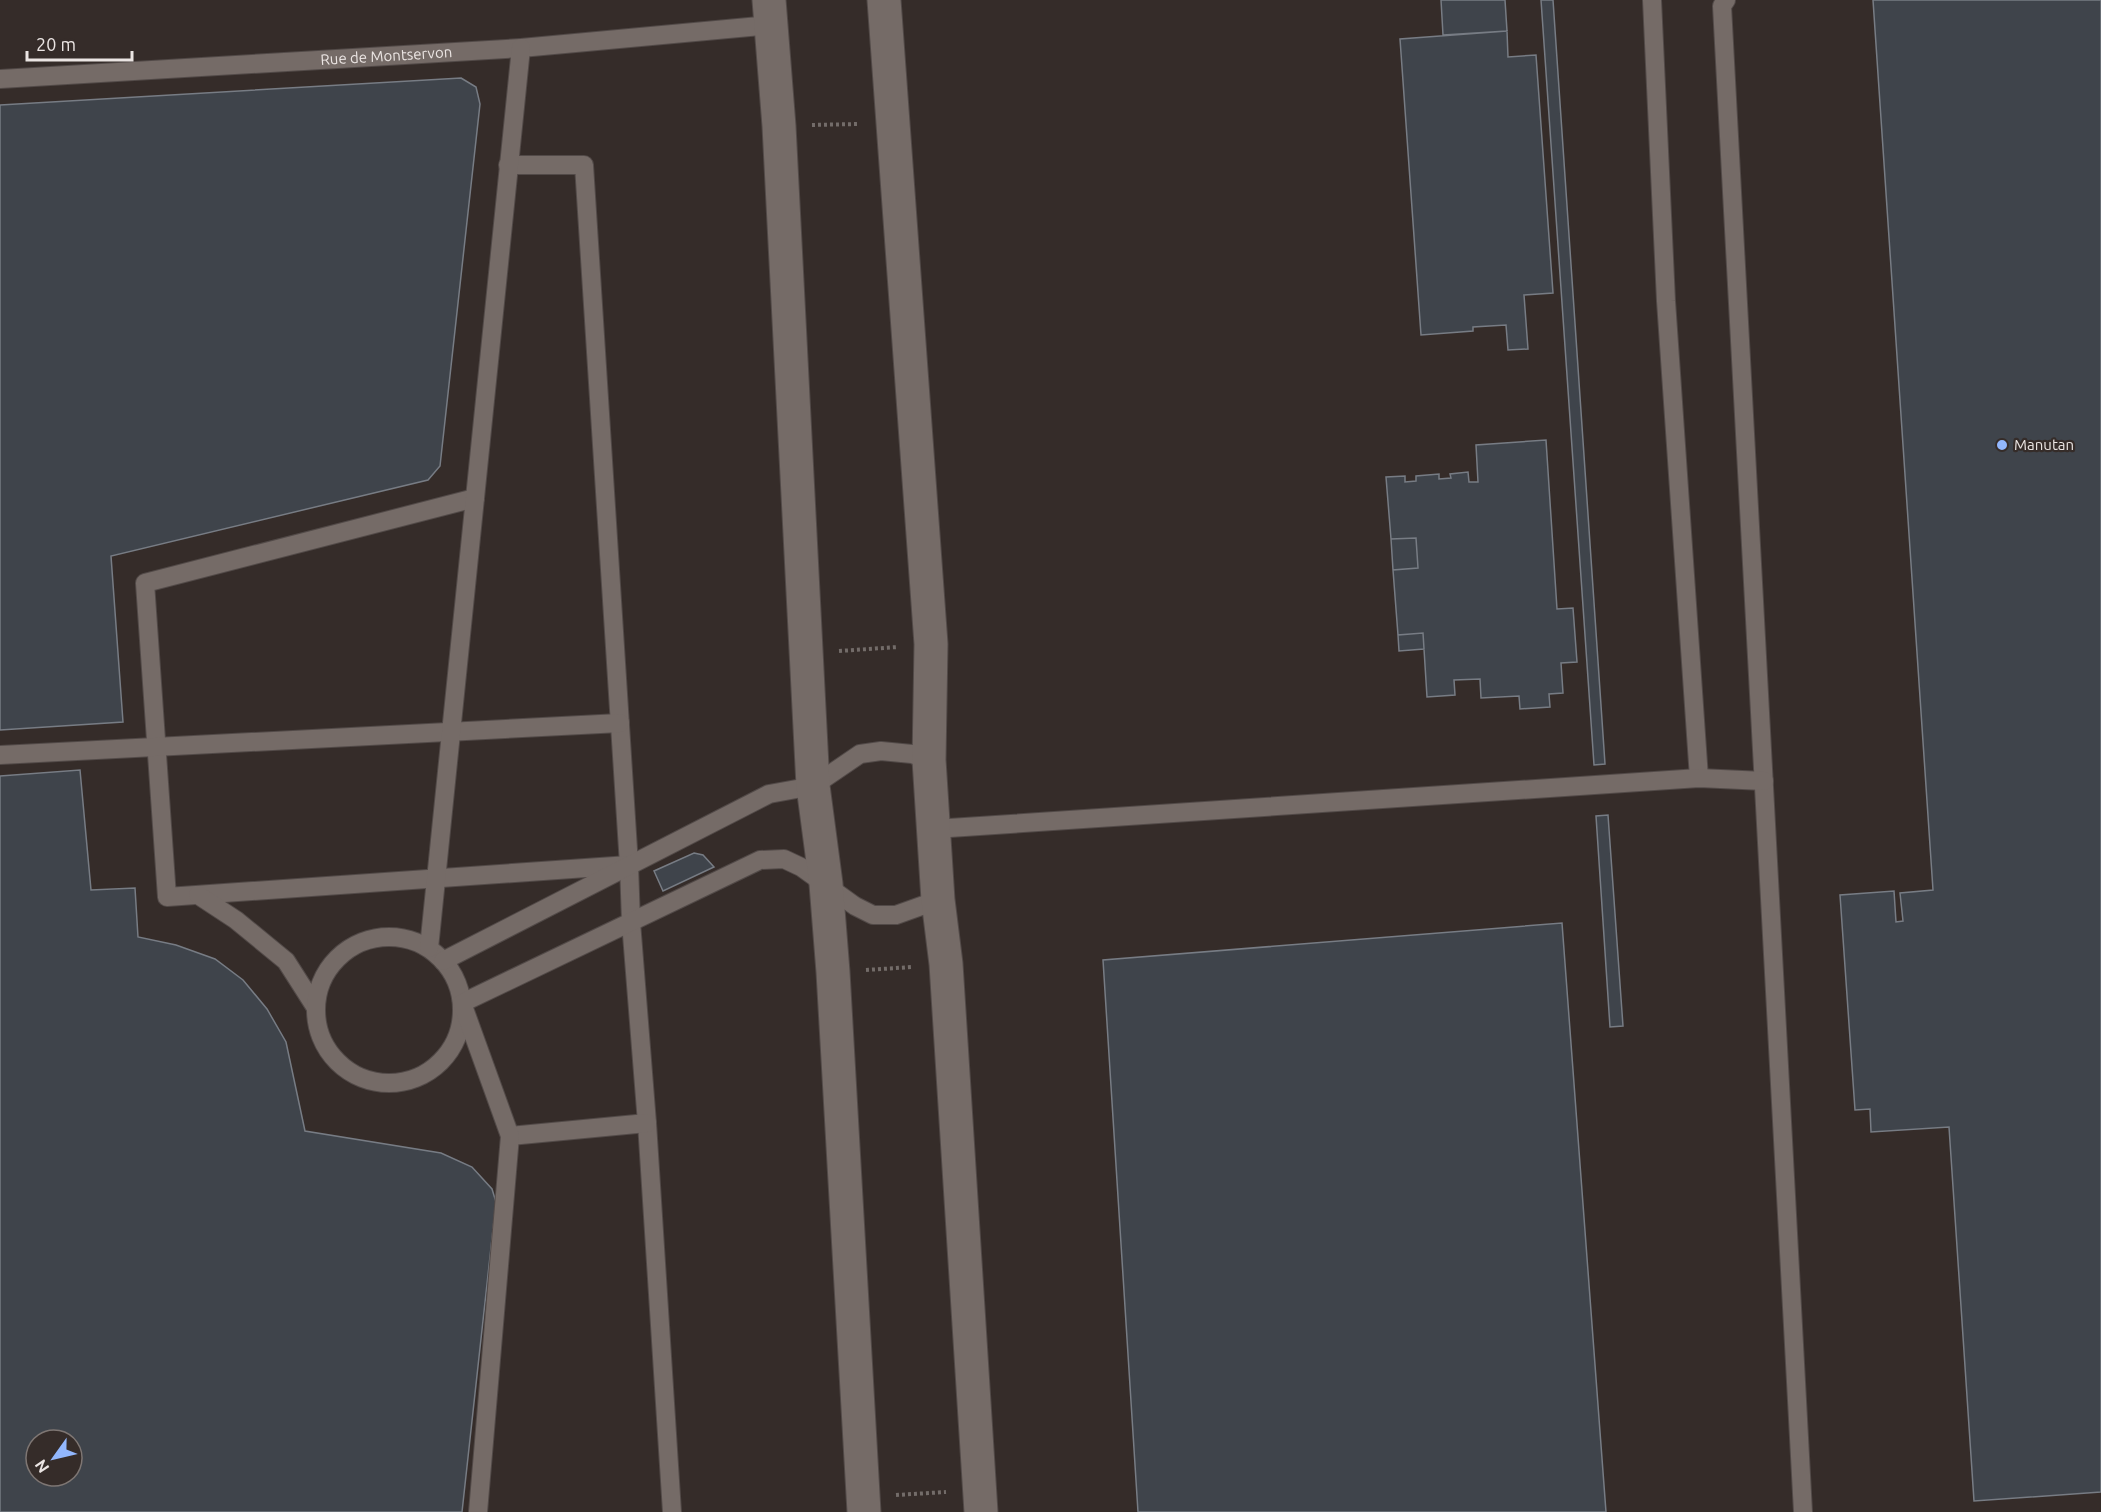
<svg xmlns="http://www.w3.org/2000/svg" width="2101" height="1512" viewBox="0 0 2101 1512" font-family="Ubuntu,sans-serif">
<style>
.building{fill:#3f444b;stroke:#777c84;stroke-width:1.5;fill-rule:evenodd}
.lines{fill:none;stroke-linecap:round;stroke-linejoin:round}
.service-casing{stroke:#524a48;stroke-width:20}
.minor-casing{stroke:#524a48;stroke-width:35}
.path{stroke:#736c69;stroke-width:4;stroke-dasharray:3 3;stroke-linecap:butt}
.service{stroke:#756b67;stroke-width:18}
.minor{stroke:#756b67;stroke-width:33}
.poi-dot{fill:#92b7fd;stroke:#352c29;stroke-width:2}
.labels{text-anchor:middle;stroke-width:4.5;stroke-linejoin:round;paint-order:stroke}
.street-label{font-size:15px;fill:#ebe5e3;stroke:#352c29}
.poi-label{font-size:15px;fill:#ebe5e3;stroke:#352c29;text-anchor:start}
</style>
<rect width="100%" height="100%" fill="#352c29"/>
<path class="building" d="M1441 0H1505L1507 31 1443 35Z
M1541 0H1553L1605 764 1594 765Z
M1873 0H2101V1492L1974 1501 1949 1127 1871 1132 1870 1109 1855 1110 1840 895 1894 891 1896 922 1903 921 1900 893 1933 890Z
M1507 31 1508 57 1536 55 1553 293 1524 295 1528 349 1508 350 1506 325 1473 327V331L1421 335 1400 39Z
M461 78 476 87 480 104 440 466 428 480 111 556 123 722 0 730V105Z
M1546 440 1557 609 1573 608 1577 662 1561 663 1563 693 1549 694 1550 707 1520 709 1519 696 1481 698 1480 679 1454 680 1455 695 1427 697 1423 633 1398 635 1393 570 1418 568 1416 538 1391 539 1386 477 1405 476V482L1416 481V476L1439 474V479L1451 478 1450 474 1468 472 1469 482H1478L1476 445Z
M1416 538 1418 568 1393 570 1391 539Z
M1423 633 1424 649 1399 651 1398 635Z
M80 770 91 890 135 888 138 937 176 945 215 959 243 980 267 1009 286 1042 305 1131 441 1153 472 1167 492 1189 496 1202 462 1512H0V776ZM36 1440H72V1476H36Z
M1608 815 1623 1026 1610 1027 1596 816Z
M694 853 703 855 714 867 663 891 654 871Z
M1562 923 1606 1512H1138L1103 960Z"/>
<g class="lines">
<g class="service-casing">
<g id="service">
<path d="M1652 0 1666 301 1699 778"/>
<path d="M1726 0 1722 6 1803 1512"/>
<path id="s1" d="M0 79 521 48 771 25"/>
<path d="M508 165H584L629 865 631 922 647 1123 672 1512"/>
<path d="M475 498 145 583 167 897 629 865"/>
<path d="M0 755 620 723"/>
<path d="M934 829 1699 778 1764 781"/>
<path d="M198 895 236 920 286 961 316 1008"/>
<circle cx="389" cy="1010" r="73"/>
<path d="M429 948 521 48"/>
<path d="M443 961 769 794 813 786 860 754 881 751 912 754 929 760"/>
<path d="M510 1136 647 1123"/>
<path d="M478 1512 510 1136 462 1003 760 860 784 859 801 867 855 906 873 915H896L938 900"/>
</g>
</g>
<g class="minor-casing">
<path id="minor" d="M769 0 779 126 813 786 826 884 833 972 864 1512
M884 0 931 644 929 760 938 900 946 964 981 1512"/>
</g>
<path class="path" d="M812 125 858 124
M839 651 898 647
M866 970 912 967
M896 1495 946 1492"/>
<use href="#service" class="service"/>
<use href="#minor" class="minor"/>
</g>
<circle class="poi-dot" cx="2002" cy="445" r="6"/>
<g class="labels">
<g class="street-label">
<text dy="5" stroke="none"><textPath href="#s1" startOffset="387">Rue de Montservon</textPath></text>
</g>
<g class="poi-label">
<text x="2014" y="450">Manutan</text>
</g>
</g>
<g transform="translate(54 1458) rotate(236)"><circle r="28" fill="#352c29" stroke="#7e7673" stroke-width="1.5"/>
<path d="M0-4.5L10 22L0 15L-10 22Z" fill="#92b7fd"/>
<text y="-9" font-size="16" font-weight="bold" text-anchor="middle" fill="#ebe5e3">N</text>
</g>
<path d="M27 51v9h105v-9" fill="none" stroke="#ebe5e3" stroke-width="3"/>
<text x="36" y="51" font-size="18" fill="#ebe5e3" stroke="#352c29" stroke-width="4.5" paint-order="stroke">20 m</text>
</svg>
